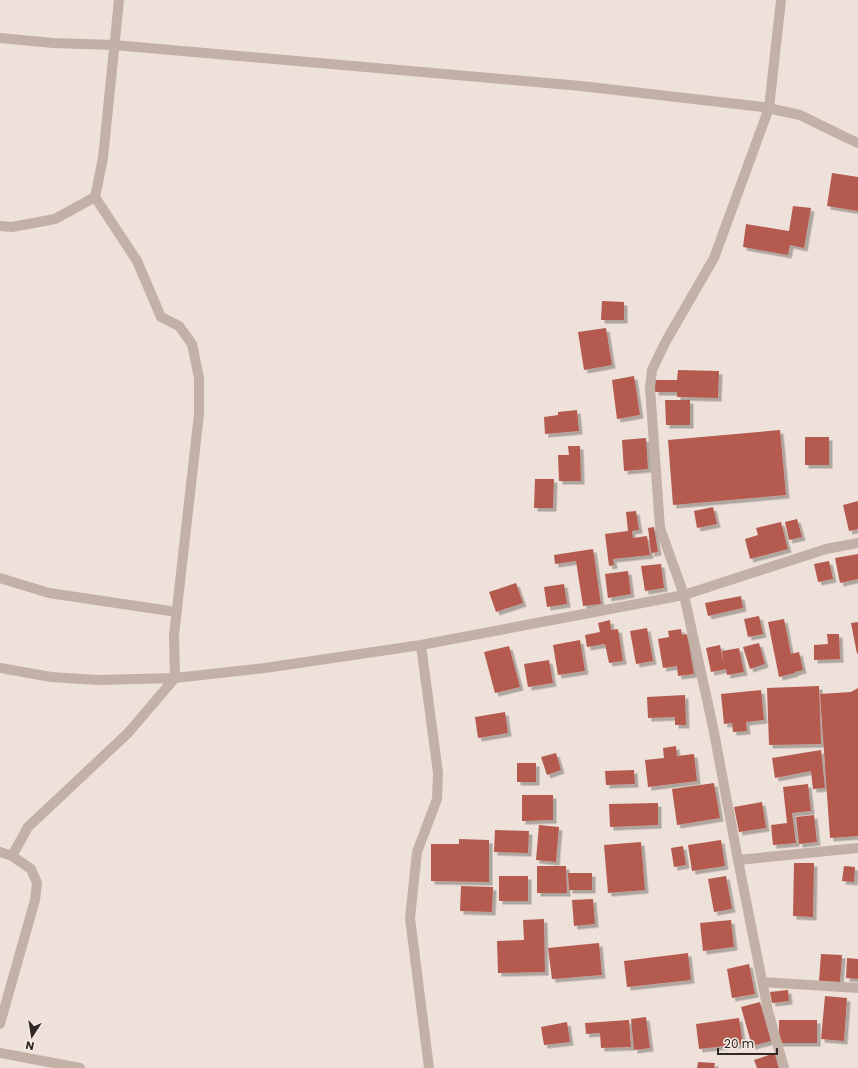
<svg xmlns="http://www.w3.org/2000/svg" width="858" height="1068" viewBox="0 0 858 1068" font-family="Poppins,sans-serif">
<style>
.building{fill:#b55a4f;filter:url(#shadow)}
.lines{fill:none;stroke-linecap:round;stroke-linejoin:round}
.minor{stroke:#c3b0a7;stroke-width:10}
</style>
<defs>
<filter id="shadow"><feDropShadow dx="3.5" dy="3.5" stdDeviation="0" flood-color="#0004"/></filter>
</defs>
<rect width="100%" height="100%" fill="#ede1d9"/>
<path class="building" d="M832 173 858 177V211L827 206Z
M793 206 811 208 804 248 790 245 788 255 743 247 746 224 789 231Z
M602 301 624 302V320H601Z
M606 328 612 365 584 370 578 332Z
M678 370 719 371 718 398 677 397V392H655V380H677Z
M634 376 640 415 617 419 612 380Z
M665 400H690V425H666Z
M577 410 579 431 545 434 544 417 558 415V412Z
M780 430 786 495 673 505 668 440Z
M805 437H829V465H805Z
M646 438 648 469 624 471 622 440Z
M568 446H580L581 481H559L558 455H569Z
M535 479H554L553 508H534Z
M858 501V529L849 531 843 505Z
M713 507 717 524 697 528 694 511Z
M636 511 639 530 632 531 633 538 647 536 650 555 613 559 614 565 609 566 605 534 628 531 626 512Z
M797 519 802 537 789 540 785 522Z
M781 522 788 549 750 559 745 539 758 535 756 528Z
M654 527 658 552 651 553 648 528Z
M593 549 601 604 583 606 576 561 555 564 554 555Z
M858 554V579L840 583 835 558Z
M829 561 833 579 818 582 814 564Z
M661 564 664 588 645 591 641 566Z
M628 571 631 594 608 598 605 574Z
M516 583 523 603 496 612 489 592Z
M564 584 567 604 547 607 544 587Z
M741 596 743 608 708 616 705 603Z
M759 616 763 634 748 637 744 619Z
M784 619 791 654 799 652 803 670 795 672V673L779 677 768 622Z
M610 620 611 630 618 629 623 661 609 663 605 644 587 647 585 635 600 632 598 623Z
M858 622V653L857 654 851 623Z
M647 628 653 661 636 664 630 631Z
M681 629 682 635 687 634 694 674 678 676 677 666 663 668 658 639 669 637 668 631Z
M827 634H839L840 659 814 660V645L828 644Z
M580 640 585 671 558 675 553 645Z
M759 643 765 664 750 669 743 647Z
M720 645 724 665 722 651 739 648 744 672 727 675 726 669 711 672 706 648Z
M509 646 520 687 495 693 484 652Z
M549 660 553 683 528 687 524 664Z
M819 686 821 744 769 745 767 688Z
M858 688V836L830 838 820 694 851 692Z
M761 690 764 720 746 722 747 731 733 732 732 723 724 724 721 694Z
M685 695 686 725H675V717L648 718 647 697Z
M505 712 508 733 478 738 475 717Z
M676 746 677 756 694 754 697 781 648 787 645 760 664 758 663 748Z
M821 750 825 788 813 789 811 771 775 778 772 758Z
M556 753 561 770 547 775 541 757Z
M517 763H536V782H517Z
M634 770 635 784 606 785 605 771Z
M714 783 720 818 677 825 672 789Z
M808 784 811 811 792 813 796 843 773 845 771 825 787 823 783 787Z
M522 795H553V820L522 821Z
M762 802 766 828 739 832 734 807Z
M658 803V825L610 827 609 804Z
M814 815 817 842 799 844 796 817Z
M539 825 559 827 556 862 536 860Z
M495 830 529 831 528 853 494 852Z
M459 839 489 840V882L431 881V844H459Z
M721 840 725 866 692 871 688 845Z
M641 842 645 890 608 893 604 845Z
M683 846 686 865 674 867 671 848Z
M794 863H814L813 917 793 916Z
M537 866H566L567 893H537Z
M844 866 855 867 854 882 842 881Z
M568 873H592V890H569Z
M499 876H528V901H499Z
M726 876 732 909 714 912 708 879Z
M461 886 493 887 492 912 460 911Z
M593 899 595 924 574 926 572 900Z
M544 919 545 972 498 973 497 941 524 940 523 920Z
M731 920 734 947 703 951 700 923Z
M599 943 602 975 552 979 548 948Z
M688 953 691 980 627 987 624 961Z
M821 954 842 955 840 983 819 981Z
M847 958 858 959V979L846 978Z
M749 964 755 994 732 998 727 969Z
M788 990 789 1001 772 1003 770 992Z
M825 996 847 998 844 1041 821 1039Z
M760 1002 771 1041 752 1046 741 1007Z
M646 1017 650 1048 634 1050 631 1019Z
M739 1018 743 1044 699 1049 696 1024Z
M629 1020 631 1047 601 1048 600 1033 586 1034 585 1023Z
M779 1020H817V1043H779Z
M567 1022 570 1042 544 1045 541 1027Z
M775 1053 779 1068H757L754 1060Z
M698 1062 715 1063 714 1068H697Z"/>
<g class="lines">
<path class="minor" d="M781 0 769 108 714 258 666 341 652 370 650 388 660 528 684 595 713 727 738 860 768 1011 784 1068
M0 38 53 43 114 45 581 86 763 107 800 115 847 138 858 143
M0 226 12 227 55 219 95 197
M0 578 49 593 177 612
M421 645 438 773 437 799 417 852 410 918 429 1068
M0 668 51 677 98 680 175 678 265 668 421 645 684 595 826 549 858 543
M0 852 12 856 31 869 37 883 35 900 0 1024
M12 856 28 827 128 733 175 678 174 635 199 414V378L192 344 179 326 161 317 137 261 95 197 103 158 119 0
M738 860 858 848
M762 982 858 988
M0 1053 80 1068"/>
</g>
<g transform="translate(32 1036) rotate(192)" stroke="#f6ece5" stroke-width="3" paint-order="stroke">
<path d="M0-3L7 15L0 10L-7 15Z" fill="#312826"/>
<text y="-6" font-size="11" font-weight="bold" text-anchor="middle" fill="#312826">N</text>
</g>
<path d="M718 1048v6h59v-6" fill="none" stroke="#312826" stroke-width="2"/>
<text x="724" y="1048" font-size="12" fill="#312826" stroke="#f6ece5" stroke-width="3" paint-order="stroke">20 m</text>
</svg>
